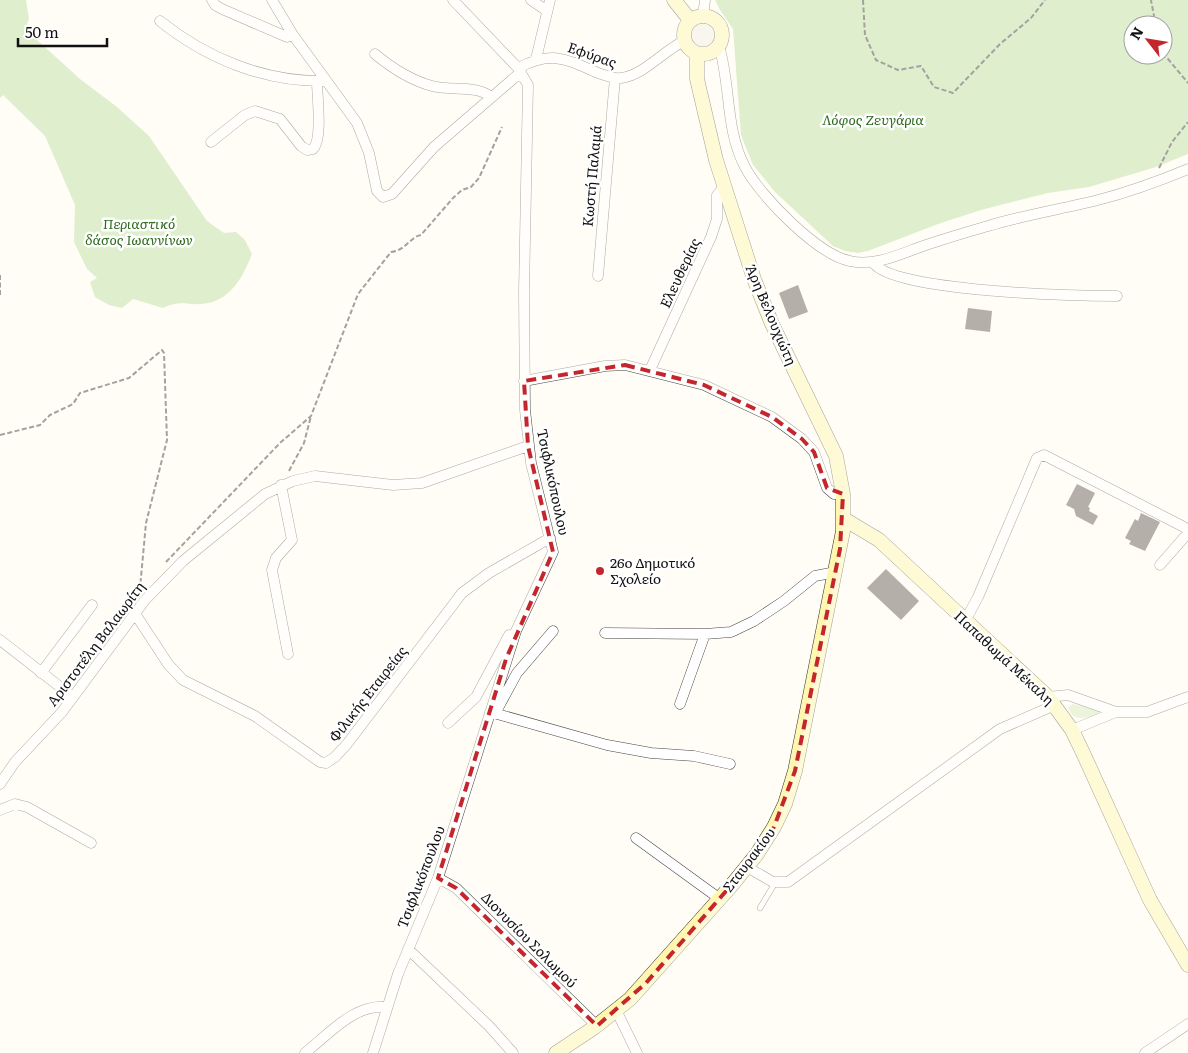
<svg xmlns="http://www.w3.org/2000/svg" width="1188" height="1053" viewBox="0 0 1188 1053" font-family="Literata,serif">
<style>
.green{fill:#d5ebbd}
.forest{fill:#b9dc9c;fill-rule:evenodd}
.plaza{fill:#f1ede2}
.building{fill:#5a524d}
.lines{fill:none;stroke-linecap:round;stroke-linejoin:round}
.lane-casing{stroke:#444;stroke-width:6}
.street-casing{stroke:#444;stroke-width:11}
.secondary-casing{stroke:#333;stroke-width:15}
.path{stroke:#333;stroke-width:2;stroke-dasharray:5 2.5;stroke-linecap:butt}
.lane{stroke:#fff;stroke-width:5}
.street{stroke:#fff;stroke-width:10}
.secondary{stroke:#fff6b0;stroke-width:14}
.marked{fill:none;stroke:#c4262e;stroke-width:4;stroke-dasharray:10 6;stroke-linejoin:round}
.poi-dot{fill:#c4262e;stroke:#fff;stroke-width:2}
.labels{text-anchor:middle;stroke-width:5;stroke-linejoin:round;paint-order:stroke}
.street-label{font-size:14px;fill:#111;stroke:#fff}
.park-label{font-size:14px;font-style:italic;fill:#2f6b1f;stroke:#fff}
.poi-label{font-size:14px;fill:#111;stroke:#fff;text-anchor:start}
</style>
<rect width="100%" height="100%" fill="#fffdf5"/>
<path class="green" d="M1073 704 1102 711 1101 714C1088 717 1073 724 1068 707Z"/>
<path class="forest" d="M0 0H26L29 19 25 29 80 79 117 107 149 136 207 221 224 233 236 232 245 240 252 254C243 277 230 302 202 304 183 305 182 300 163 308L133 299 122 308 109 305 95 297 90 282 97 278 87 269 74 242 75 205 45 136 3 95 0 98Z
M715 0H1188V154L1156 167 1089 187 1048 193 981 210 938 224 868 251 858 253 845 251 833 246 775 192 753 165 741 135 733 29 720 10ZM1133 25H1163V55H1133Z"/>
<path class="plaza" d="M689 35a14 14 0 1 1 28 0a14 14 0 1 1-28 0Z"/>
<path class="building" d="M798 285 808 312 789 319 779 293Z
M968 308 992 311 990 332 965 329Z
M1077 484 1095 493 1088 507 1090 508 1089 511 1098 516 1093 525 1076 516 1074 509 1066 505Z
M1141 513 1160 522 1145 551 1129 544 1131 541 1125 538 1135 519 1138 521Z
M886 569 919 601 901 620 867 588Z"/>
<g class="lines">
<g class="lane-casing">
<path id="lane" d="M760 908 775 883"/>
</g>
<g class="street-casing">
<path id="street" d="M212 0 215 5 222 9 287 37 293 35
M272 0 293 35 357 123 369 153 377 191 383 197 392 194 434 147 521 72
M531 0 547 11
M703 16 705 0
M160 21C206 58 264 82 324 81
M719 46C731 86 725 129 745 167 760 196 818 255 850 261 876 267 902 253 926 245 947 238 967 232 988 226 1024 215 1062 209 1098 200 1129 192 1159 181 1188 169
M375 54C393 69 410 80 432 86 450 91 475 85 490 96
M536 59 550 0
M518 68C552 50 566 59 598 73 605 75 613 79 621 78 644 75 663 51 684 41
M211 142 245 115 255 111 280 119 301 146 307 150 313 149C323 139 317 97 317 81
M873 262C888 292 1080 296 1117 296
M598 276 615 78
M650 370 711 237 717 219V195L724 187
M524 381 605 366 625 365 704 385 772 417 802 439 814 452 827 488 834 494H843
M281 485 292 540 276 558 272 570 288 654
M1160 565 1188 533
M134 612 168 664 183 680 255 716 320 762 326 763 335 757 347 744 462 593 489 573 550 538
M965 621 978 597 1037 458 1044 455 1184 527 1188 531
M605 633 705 634 731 632 754 621 784 601 815 576 836 572
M0 640 73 697
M41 673 92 605
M1048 697 1068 695 1116 712
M680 704 705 634
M490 712 607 745 651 753 694 756 730 764
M490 712 498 708 517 673 553 631
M448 723 476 697 509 635
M1072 730 1116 712H1147L1188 697
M0 784 15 762 62 712 145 600 183 561 265 494 293 481 315 476 393 485 422 483 528 446
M0 810 15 804 27 807 91 843
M636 838 720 899
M747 867 773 882H788L1000 729 1055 705
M438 878 456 888 597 1026
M408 949 489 1026 513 1053
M616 1010 637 1053
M305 1053C329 1034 355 1003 387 1007
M373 1053 398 974 438 878 516 631 553 552 531 463 525 410 524 292 528 85 518 68 453 0
M1145 1053 1188 1024"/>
</g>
<g class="secondary-casing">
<path id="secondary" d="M674 0 690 20
M684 35a19 19 0 1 1 38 0a19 19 0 1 1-38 0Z
M844 519 879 540 1048 697 1072 730 1084 755 1150 900 1188 965
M556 1053 595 1027 630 999 731 886 757 854 774 827 785 804 795 771 843 531V494L836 456 772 324 754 279 716 160 697 79V54"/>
</g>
<path class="path" d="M863 0 865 35 876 60 898 70 921 66 934 87 953 93 1000 44 1031 18 1045 0
M1150 25 1154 16 1151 0
M1161 55 1168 59 1188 83
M1159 168 1172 142 1188 122
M0 275V295
M0 435 40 425 50 415 73 404 80 393 129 378 162 350 164 353 167 440 146 523 140 588
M289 471 304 443 311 416
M166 562 280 443 311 416 358 294 391 252C405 251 410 237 421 235L453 198 462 190 471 187 479 178 502 127"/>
<use href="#lane" class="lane"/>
<use href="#street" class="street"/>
<use href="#secondary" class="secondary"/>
</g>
<path d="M0 0H1188V1053H0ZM625 365 704 385 772 417 802 439 814 452 827 488 843 494 840 549 795 771 774 827 747 867 646 983 597 1026 456 888 438 878 506 659 553 552 528 446 524 381Z" fill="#fffdf5" fill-opacity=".55" fill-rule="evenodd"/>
<path class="marked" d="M625 365 704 385 772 417 802 439 814 452 827 488 843 494 840 549 795 771 774 827 747 867 646 983 597 1026 456 888 438 878 506 659 553 552 528 446 524 381Z"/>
<circle class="poi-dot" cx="600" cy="571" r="5"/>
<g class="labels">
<g class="street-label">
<text transform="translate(592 55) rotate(19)" y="5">Εφύρας</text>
<text transform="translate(592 176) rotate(-85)" y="5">Κωστή Παλαμά</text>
<text transform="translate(680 273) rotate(-65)" y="5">Ελευθερίας</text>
<text transform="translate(771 315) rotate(67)" y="5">Άρη Βελουχιώτη</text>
<text transform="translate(553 482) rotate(78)" y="5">Τσιφλικόπουλου</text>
<text transform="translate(96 644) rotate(-53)" y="5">Αριστοτέλη Βαλαωρίτη</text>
<text transform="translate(1004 658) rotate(43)" y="5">Παπαθωμά Μέκαλη</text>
<text transform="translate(368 694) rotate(-52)" y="5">Φιλικής Εταιρείας</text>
<text transform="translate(749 860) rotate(-53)" y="5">Σταυρακίου</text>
<text transform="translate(421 877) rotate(-69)" y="5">Τσιφλικόπουλου</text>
<text transform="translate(529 940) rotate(45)" y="5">Διονυσίου Σολωμού</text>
</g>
<g class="park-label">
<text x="873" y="125">Λόφος Ζευγάρια</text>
<text x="139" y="229">Περιαστικό<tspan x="139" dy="16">δάσος Ιωαννίνων</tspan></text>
</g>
<g class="poi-label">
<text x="610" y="568">26ο Δημοτικό<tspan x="610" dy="16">Σχολείο</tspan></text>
</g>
</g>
<g transform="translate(1148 40) rotate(301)"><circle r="24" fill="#ffffff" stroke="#a0a0a0"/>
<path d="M0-4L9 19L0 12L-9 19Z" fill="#c4262e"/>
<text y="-8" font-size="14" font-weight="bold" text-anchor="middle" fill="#111111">N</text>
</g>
<path d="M18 38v8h89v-8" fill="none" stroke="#111111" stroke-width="2.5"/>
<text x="25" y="38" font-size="15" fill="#111111" stroke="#ffffff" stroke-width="4" paint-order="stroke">50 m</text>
</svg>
